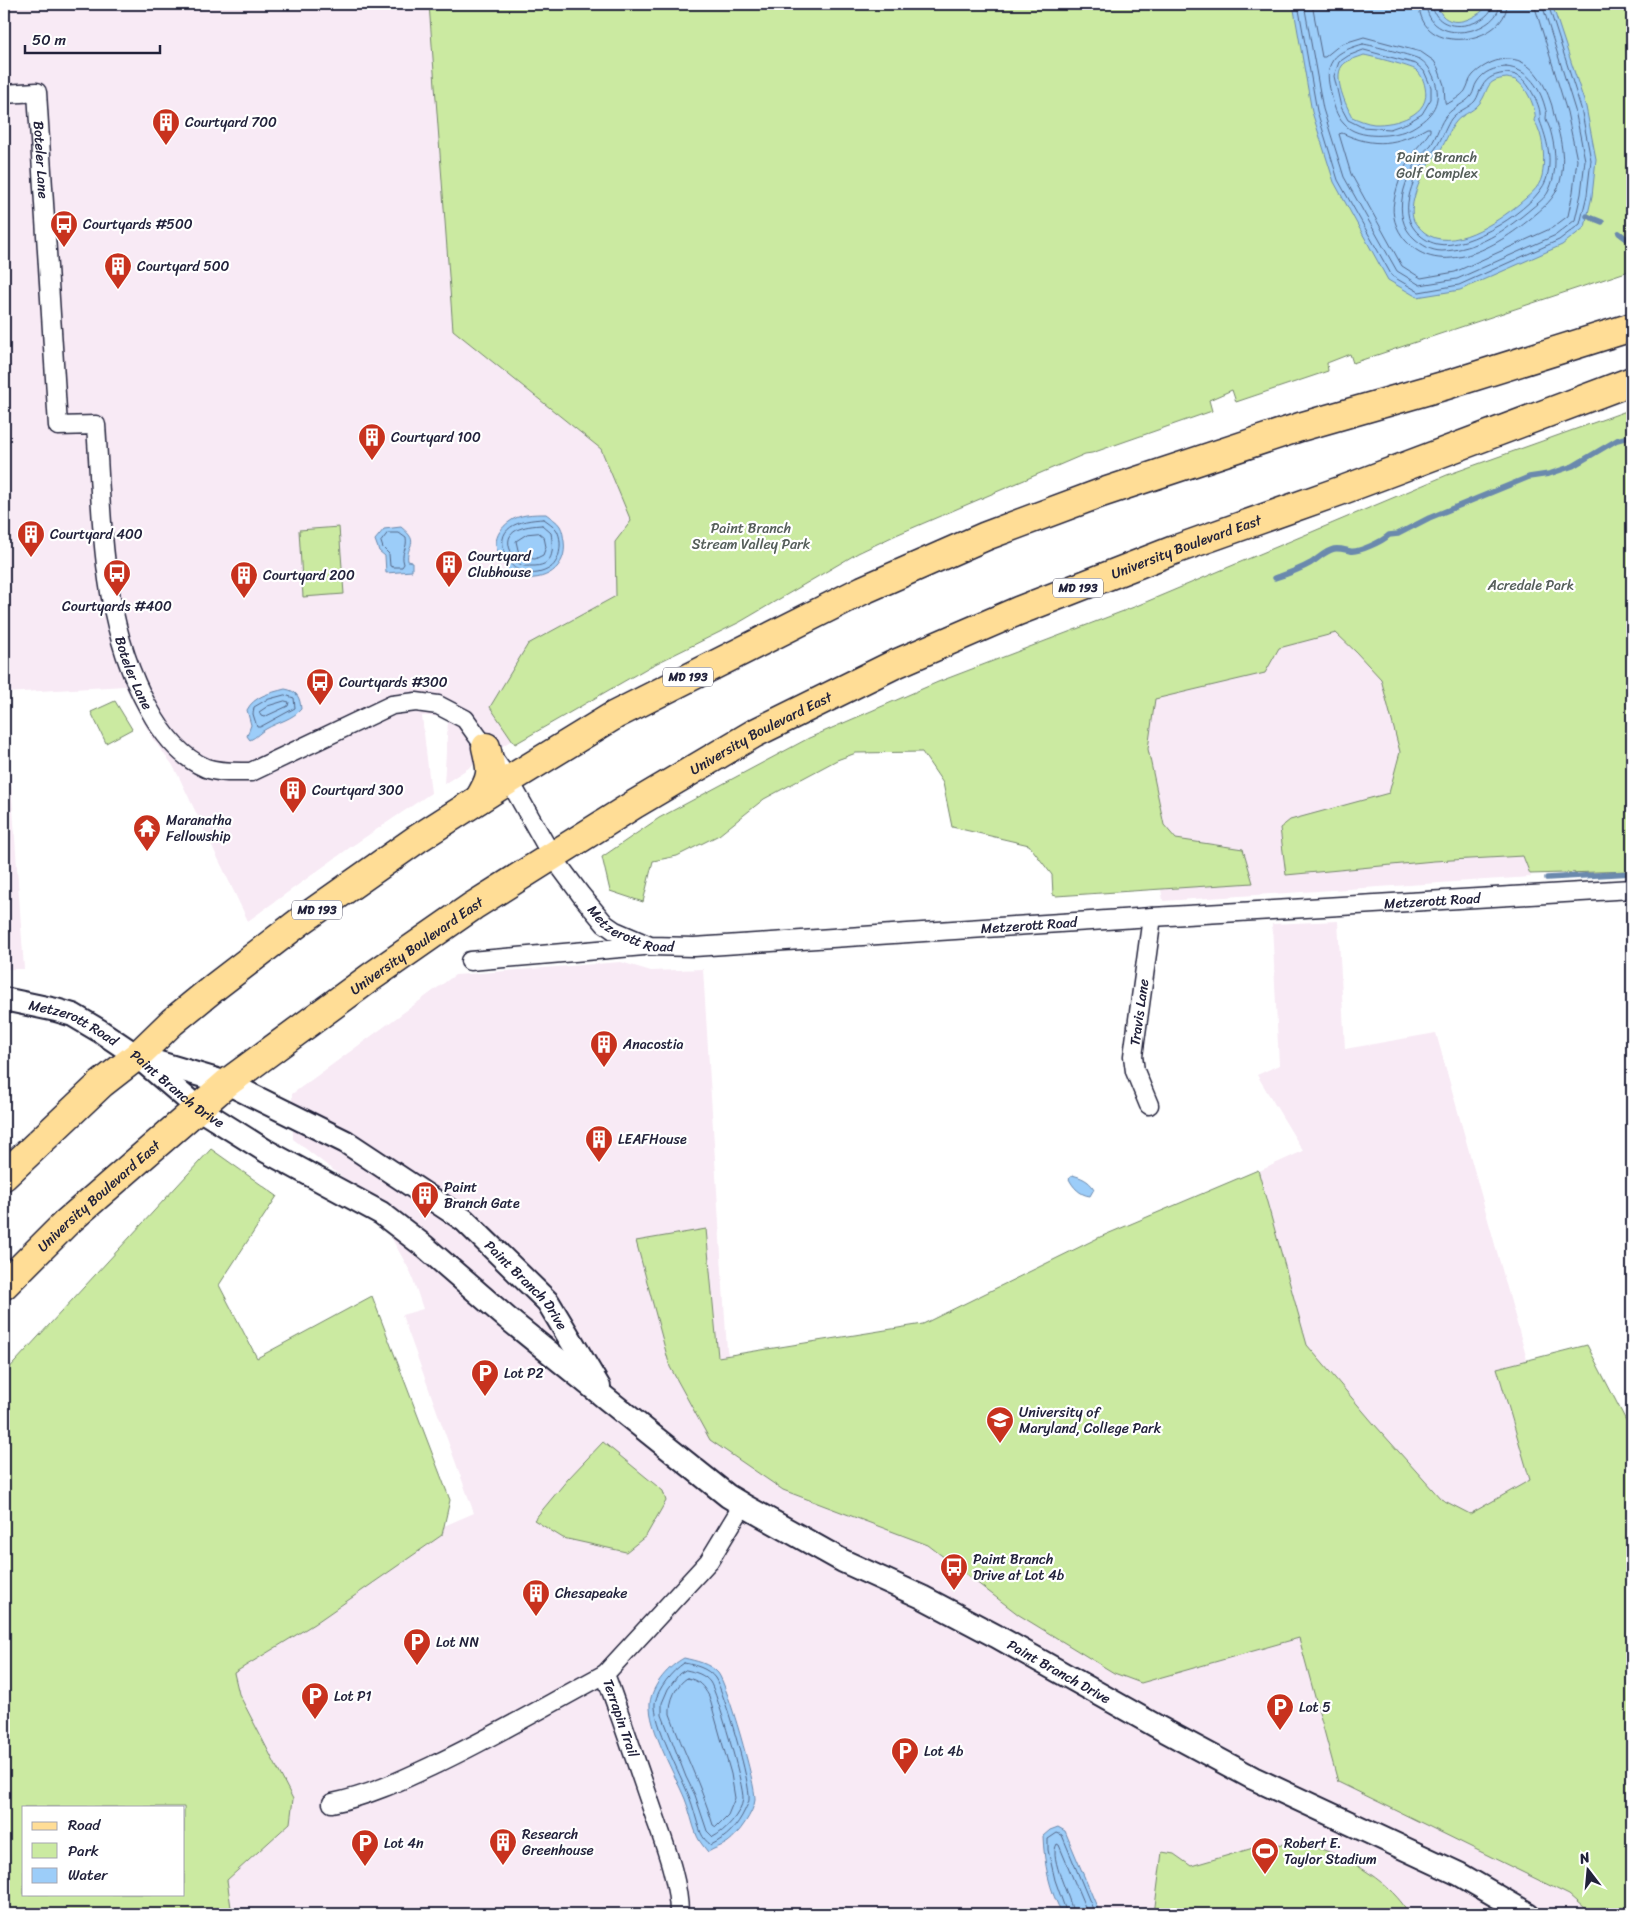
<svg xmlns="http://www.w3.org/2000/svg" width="1636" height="1918" viewBox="0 0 1636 1918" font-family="Sriracha,sans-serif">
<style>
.built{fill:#f8eaf5;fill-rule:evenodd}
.green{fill:#cbeaa1;stroke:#76866e;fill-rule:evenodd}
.water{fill:#9ccdf9;stroke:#6b89ad;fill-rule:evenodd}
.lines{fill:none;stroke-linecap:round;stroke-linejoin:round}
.shore{stroke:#536687;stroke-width:1}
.stream{stroke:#6b89ad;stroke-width:5.5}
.minor-casing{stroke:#22223b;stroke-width:21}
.tertiary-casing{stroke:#22223b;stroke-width:26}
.primary-casing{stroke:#22223b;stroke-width:31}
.minor{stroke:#fff;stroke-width:18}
.tertiary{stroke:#fff;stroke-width:22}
.primary{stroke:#ffdd96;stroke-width:28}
.labels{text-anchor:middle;stroke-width:4.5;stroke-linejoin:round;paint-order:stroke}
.shield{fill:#fff;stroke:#646476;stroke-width:1}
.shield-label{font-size:12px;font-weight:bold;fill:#22223b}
.poi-label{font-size:14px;fill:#22223b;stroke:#fff;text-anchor:start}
.park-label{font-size:14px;fill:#555e5a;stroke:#fff}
.street-label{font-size:14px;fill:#22223b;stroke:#fff}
</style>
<rect width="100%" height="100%" fill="#fff"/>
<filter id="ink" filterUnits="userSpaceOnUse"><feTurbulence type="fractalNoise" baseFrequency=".02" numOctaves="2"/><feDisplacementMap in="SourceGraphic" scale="10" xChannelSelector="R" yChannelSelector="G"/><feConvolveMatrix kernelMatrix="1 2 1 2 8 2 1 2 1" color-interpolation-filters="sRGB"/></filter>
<g filter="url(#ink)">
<path class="built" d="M4 4H1204L558 710 444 784 448 720 435 716H422L431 793 352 846 248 921 178 775 172 764 152 738 125 686 5 693 24 969H4Z
M1400 528 1531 877 1163 901 1117 618Z
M1338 921 1345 1049 1436 1033 1567 1503 1632 1914H4V1713L96 1677 474 1513 402 1315 423 1309 411 1273 387 1230 366 1202 346 1180 293 1139 292 1094 455 975 621 962 651 971 703 969 727 1350 742 1408 1303 1151 1257 1075 1279 1065 1272 924ZM24 1807H184V1894H24Z"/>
<path class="green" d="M429 4H1632V270L1353 363 1350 354 1327 363 1328 371 1236 402 1232 390 1209 400 1212 411 1092 453 1085 454 896 535 858 553 740 622 649 667 515 744 490 707 528 644 616 596 615 542 631 521 601 449 453 330Z
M1632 409V871L1530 874 1523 856 1434 861 1286 875 1280 828 1290 820 1389 793 1400 752 1381 679 1356 652 1336 633 1279 648 1265 673 1155 699 1148 749 1164 825 1176 839 1243 849 1253 883 1056 896 1053 895 1052 875 1029 845 952 827 943 783 922 752 856 753 837 760 764 799 719 835 677 856 653 861 643 902 610 891 602 857 659 818 809 738 938 682 1134 607 1447 475Z
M339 527 344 594 303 597 299 530Z
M115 701 132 729 106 743 91 712Z
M211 1149 277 1196 219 1285 257 1358 372 1296 450 1500 442 1535 314 1624 234 1673 239 1694 293 1799 290 1823 227 1880 232 1914H4V1374ZM24 1807H184V1894H24Z
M1258 1170 1307 1345 1374 1424 1441 1499 1470 1514 1530 1480 1497 1368 1587 1345 1632 1432V1914H1591L1569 1895 1338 1782 1299 1638 1141 1683 1114 1673 1019 1615 928 1545 783 1490 710 1440 670 1367 636 1241 706 1229 718 1357 923 1324 1100 1237Z
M603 1442 663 1491 666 1501 646 1536 626 1552 563 1538 534 1520 568 1479Z
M1267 1844C1283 1845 1302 1843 1317 1848 1348 1856 1394 1885 1409 1914H1154L1162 1852 1174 1854 1191 1866Z"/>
<path class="water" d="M1293 4H1437C1438 7 1440 12 1442 15 1455 30 1480 16 1489 4H1552L1586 107 1596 159 1592 196 1585 227 1562 245 1460 290 1417 297 1388 280 1334 182 1312 112ZM1364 55C1374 57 1410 66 1416 70 1421 74 1424 81 1425 87 1432 115 1395 125 1374 124 1366 123 1359 120 1352 117 1346 105 1333 78 1342 66 1346 60 1357 58 1364 55ZM1507 78C1510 79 1515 79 1517 81 1526 87 1534 104 1535 114 1536 116 1534 119 1534 121 1535 122 1538 127 1538 128 1544 141 1545 163 1542 176 1539 189 1528 196 1519 204 1497 222 1451 254 1424 232 1421 229 1416 225 1414 221 1407 206 1422 173 1431 161 1434 157 1438 154 1441 149 1446 141 1450 129 1455 123 1460 115 1473 112 1479 104 1490 91 1483 80 1507 78Z
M546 514C551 518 557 521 560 526 563 531 563 536 564 541 568 568 544 583 519 577 508 575 497 556 496 544 496 535 502 527 509 522 519 514 533 514 546 514Z
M401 527C422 544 405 545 408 561L412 562V571L386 573 385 556 379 551 375 540 384 529Z
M285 689C297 691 300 697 301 709 293 719 278 722 266 729 260 732 257 737 250 740L247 736 251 725 247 710C254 696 270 693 285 689Z
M1072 1175C1080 1177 1089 1180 1094 1189L1090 1196C1080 1195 1073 1187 1069 1179Z
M684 1658C696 1661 709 1663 718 1673 727 1684 756 1785 755 1800 754 1812 738 1835 728 1842 723 1846 714 1848 708 1852 704 1847 699 1841 697 1836 692 1824 690 1811 685 1799 675 1775 648 1727 650 1703 652 1685 669 1666 684 1658Z
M1058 1827 1065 1831 1100 1914H1063C1049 1892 1044 1862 1043 1836L1050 1830Z"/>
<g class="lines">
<path class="shore" d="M1298 4 1317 111 1338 180 1392 276 1419 292 1459 285 1559 240 1580 224 1587 195 1591 160 1581 108 1548 4
M1304 4 1323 109 1344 177 1397 271 1420 285 1457 279 1556 235 1575 220 1581 194 1585 160 1575 110 1542 4
M1312 4 1322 57H1325L1341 44 1364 37 1421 52 1434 61 1438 68 1444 85 1445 102 1446 104C1452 102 1461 96 1465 91 1468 86 1469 79 1473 75 1487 61 1511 52 1528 66 1539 74 1546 88 1550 100 1553 107 1553 113 1555 119 1561 139 1566 160 1560 182 1555 199 1543 208 1530 219 1498 246 1440 280 1405 240 1396 229 1391 215 1394 201 1397 183 1405 164 1416 149 1421 143 1426 138 1430 131V128H1427C1397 145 1374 148 1342 133L1339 134 1351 174 1402 266 1421 278 1455 272 1552 228 1568 216 1573 192 1577 160 1567 112 1534 4
M1419 4C1420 58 1506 44 1507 4
M1426 4C1429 48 1498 34 1500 4
M1432 4C1436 39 1491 26 1493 4
M1363 44C1371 45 1415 56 1421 60 1428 65 1431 71 1434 78 1443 102 1433 116 1412 128 1395 137 1358 140 1344 124 1336 116 1333 103 1331 93 1328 81 1326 70 1333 60 1339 51 1353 47 1363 44Z
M1364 50 1416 64 1424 71 1431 87V99L1422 114 1407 123 1390 129 1362 127 1348 120 1341 107 1334 76 1339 62 1348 56Z
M1506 67C1529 69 1541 89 1546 111 1547 113 1546 116 1546 119 1547 122 1549 126 1550 129 1556 150 1558 172 1548 192 1545 198 1538 203 1532 208 1506 230 1478 250 1442 251 1431 251 1422 245 1415 239 1389 217 1405 175 1423 153 1425 150 1428 148 1431 145 1437 136 1440 122 1447 115 1453 107 1465 104 1471 96 1474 92 1474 86 1477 82 1484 71 1494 68 1506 67Z
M1507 73C1510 74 1515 74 1518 76 1527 80 1540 104 1540 114 1541 118 1539 118 1540 121 1547 140 1553 160 1546 180 1536 208 1467 251 1437 244 1428 242 1421 237 1415 230 1398 210 1414 175 1428 157 1431 153 1435 150 1437 146 1442 138 1447 125 1451 119 1457 111 1469 108 1475 101 1478 97 1479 91 1482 87 1487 77 1496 74 1507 73Z
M544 519C548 522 553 525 556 529 563 539 561 561 550 568 535 578 514 574 507 558 492 527 519 520 544 519Z
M542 525 551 533C554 551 554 567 531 566 527 566 523 567 520 564 515 562 513 557 511 552 501 529 525 526 542 525Z
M388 533H399L406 538C408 549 400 552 404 564L402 567H393L390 566 389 554 383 548 381 542Z
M539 533 544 537 546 547 543 555 535 559 524 558 518 550 516 541 527 534Z
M285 695 294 698 295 708 260 727H257L253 714 254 707 266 700Z
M285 701 289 702 288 706 264 717 261 716 259 712 268 706Z
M684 1663C695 1665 708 1668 715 1678 724 1691 751 1784 749 1800 749 1803 746 1807 745 1810 737 1827 727 1837 711 1845 707 1842 703 1838 701 1833 696 1821 694 1808 689 1796 681 1776 653 1722 655 1703 658 1688 672 1671 684 1663Z
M686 1670C695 1672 704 1674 710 1682 717 1692 744 1786 743 1799 741 1814 725 1831 713 1837L707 1831 695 1795 686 1777 662 1715V1703L668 1689 679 1674Z
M687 1678C699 1680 703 1686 709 1696L731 1774 735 1798 728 1815 716 1827 713 1825C702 1787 683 1751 670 1714 669 1701 676 1685 687 1678Z
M1067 1914 1055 1880 1048 1850V1839L1057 1833 1062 1835 1095 1914
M1073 1914C1072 1899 1048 1858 1057 1844L1059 1845 1088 1914"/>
<path class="stream" d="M1587 216 1602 222
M1619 233 1632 243
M1275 578C1287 574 1299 570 1311 563 1319 558 1325 551 1334 549 1340 548 1345 550 1350 551 1358 553 1383 541 1389 535L1398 534 1429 518 1529 477 1549 474 1573 466 1617 440 1632 436
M1547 878 1632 873"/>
<g class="minor-casing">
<g id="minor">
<path id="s1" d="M4 94 37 92 58 426 96 425C103 523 100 621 149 709 162 733 180 757 206 768 220 773 236 772 251 772L392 705 416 702 438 705 465 719 509 780 552 856 581 895 605 924 615 931 650 946 694 947 1152 917 1632 889"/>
<path d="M470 961 644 946"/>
<path id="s2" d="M1149 1105 1135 1071 1133 1056 1152 917"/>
<path d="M332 1803C369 1796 402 1780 436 1764 493 1737 549 1704 605 1674"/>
<path d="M679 1914C679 1881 665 1846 654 1814 638 1767 622 1720 605 1674L709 1561 743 1505"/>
</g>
</g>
<g class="tertiary-casing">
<g id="tertiary">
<path id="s3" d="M4 999 56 1010 73 1015 100 1031 137 1056 199 1109 266 1151 381 1213 424 1246 507 1318 608 1400 728 1496 743 1505 843 1561 922 1597 996 1636 1158 1727 1253 1778 1459 1874 1528 1914"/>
<path id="s4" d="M146 1059 227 1083 346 1142 464 1220 548 1302 599 1387"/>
</g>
</g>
<g class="primary-casing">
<g id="primary">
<path d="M479 799C493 776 492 772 486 747"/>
<path d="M4 1176 101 1084 137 1056 172 1022 216 986 302 920 417 839 509 780 615 715 863 590 986 536 1101 493 1300 427 1450 384 1632 327"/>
<path id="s5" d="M4 1285 66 1223 227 1083 371 977 473 906 635 804 755 733 893 665 1018 611 1174 550 1340 491 1632 381"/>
</g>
</g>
<use href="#minor" class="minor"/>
<use href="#tertiary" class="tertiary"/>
<use href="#primary" class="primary"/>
</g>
</g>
<defs>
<g id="building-pin" transform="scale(1.4375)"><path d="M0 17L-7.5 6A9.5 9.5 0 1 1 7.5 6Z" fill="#c8321e" stroke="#fff"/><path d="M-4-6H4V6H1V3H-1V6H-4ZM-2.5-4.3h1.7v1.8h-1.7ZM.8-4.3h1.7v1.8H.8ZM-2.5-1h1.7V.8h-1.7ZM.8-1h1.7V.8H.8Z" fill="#fff"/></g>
<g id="bus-pin" transform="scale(1.4375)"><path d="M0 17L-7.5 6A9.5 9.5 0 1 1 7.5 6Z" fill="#c8321e" stroke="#fff"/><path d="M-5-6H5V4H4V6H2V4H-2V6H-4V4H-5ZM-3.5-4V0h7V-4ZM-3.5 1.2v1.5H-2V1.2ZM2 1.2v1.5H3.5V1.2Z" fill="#fff"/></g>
<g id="temple-pin" transform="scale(1.4375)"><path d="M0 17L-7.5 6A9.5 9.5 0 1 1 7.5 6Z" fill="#c8321e" stroke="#fff"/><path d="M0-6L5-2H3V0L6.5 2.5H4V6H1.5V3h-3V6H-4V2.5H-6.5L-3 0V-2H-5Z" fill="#fff"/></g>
<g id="parking-pin" transform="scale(1.4375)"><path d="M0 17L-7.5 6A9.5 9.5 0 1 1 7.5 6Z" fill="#c8321e" stroke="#fff"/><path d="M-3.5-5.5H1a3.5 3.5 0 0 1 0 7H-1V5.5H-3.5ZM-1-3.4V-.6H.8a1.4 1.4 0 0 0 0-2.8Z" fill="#fff"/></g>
<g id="university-pin" transform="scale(1.4375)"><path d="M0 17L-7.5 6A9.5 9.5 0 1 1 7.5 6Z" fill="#c8321e" stroke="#fff"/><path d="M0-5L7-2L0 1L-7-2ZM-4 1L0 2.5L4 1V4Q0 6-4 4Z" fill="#fff"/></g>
<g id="stadium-pin" transform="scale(1.4375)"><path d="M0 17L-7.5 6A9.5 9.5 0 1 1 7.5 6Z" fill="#c8321e" stroke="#fff"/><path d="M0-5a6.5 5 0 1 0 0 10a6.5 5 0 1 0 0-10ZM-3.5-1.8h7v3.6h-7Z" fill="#fff"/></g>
</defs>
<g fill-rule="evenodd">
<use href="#building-pin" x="166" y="122"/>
<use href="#bus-pin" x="64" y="224"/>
<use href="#building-pin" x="118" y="266"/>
<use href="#building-pin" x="372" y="437"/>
<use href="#building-pin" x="31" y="534"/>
<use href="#building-pin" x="449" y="564"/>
<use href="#bus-pin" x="117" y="573"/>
<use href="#building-pin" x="244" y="575"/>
<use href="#bus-pin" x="320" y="682"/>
<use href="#building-pin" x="293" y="790"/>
<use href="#temple-pin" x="147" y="828"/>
<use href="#building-pin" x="604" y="1044"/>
<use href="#building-pin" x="599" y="1139"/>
<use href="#building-pin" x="425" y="1195"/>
<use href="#parking-pin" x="485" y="1373"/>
<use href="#university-pin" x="1000" y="1420"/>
<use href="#bus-pin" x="954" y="1567"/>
<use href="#building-pin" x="536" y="1593"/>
<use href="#parking-pin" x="417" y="1642"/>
<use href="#parking-pin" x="315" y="1696"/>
<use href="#parking-pin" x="1280" y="1707"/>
<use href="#parking-pin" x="905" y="1751"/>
<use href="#building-pin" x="503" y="1842"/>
<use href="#parking-pin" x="365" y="1843"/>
<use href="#stadium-pin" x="1265" y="1851"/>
</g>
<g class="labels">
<g class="shield">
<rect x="1053" y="578.5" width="50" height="19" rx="4"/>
<rect x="663" y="667.5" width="50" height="19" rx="4"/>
<rect x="292" y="900.5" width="50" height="19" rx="4"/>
</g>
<g class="shield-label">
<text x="1078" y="592">MD 193</text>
<text x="688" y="681">MD 193</text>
<text x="317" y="914">MD 193</text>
</g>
<g class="poi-label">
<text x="185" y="127">Courtyard 700</text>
<text x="83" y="229">Courtyards #500</text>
<text x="137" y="271">Courtyard 500</text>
<text x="391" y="442">Courtyard 100</text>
<text x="50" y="539">Courtyard 400</text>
<text x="468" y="561">Courtyard<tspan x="468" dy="16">Clubhouse</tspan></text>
<text x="263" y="580">Courtyard 200</text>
<text x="117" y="611" text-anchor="middle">Courtyards #400</text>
<text x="339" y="687">Courtyards #300</text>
<text x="312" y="795">Courtyard 300</text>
<text x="166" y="825">Maranatha<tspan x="166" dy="16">Fellowship</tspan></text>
<text x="623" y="1049">Anacostia</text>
<text x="618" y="1144">LEAFHouse</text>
<text x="444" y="1192">Paint<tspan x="444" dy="16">Branch Gate</tspan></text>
<text x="504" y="1378">Lot P2</text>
<text x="1019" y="1417">University of<tspan x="1019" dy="16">Maryland, College Park</tspan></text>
<text x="973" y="1564">Paint Branch<tspan x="973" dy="16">Drive at Lot 4b</tspan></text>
<text x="555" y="1598">Chesapeake</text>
<text x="436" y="1647">Lot NN</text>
<text x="334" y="1701">Lot P1</text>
<text x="1299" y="1712">Lot 5</text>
<text x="924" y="1756">Lot 4b</text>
<text x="522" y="1839">Research<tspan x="522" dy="16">Greenhouse</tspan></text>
<text x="384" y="1848">Lot 4n</text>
<text x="1284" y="1848">Robert E.<tspan x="1284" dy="16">Taylor Stadium</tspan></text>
</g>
<g class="park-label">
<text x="1437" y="162">Paint Branch<tspan x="1437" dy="16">Golf Complex</tspan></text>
<text x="751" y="533">Paint Branch<tspan x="751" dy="16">Stream Valley Park</tspan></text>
<text x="1531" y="590">Acredale Park</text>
</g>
<g class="street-label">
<text dy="5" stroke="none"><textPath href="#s1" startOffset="101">Boteler Lane</textPath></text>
<text dy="5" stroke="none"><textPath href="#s5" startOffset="1405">University Boulevard East</textPath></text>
<text dy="5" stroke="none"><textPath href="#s1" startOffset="658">Boteler Lane</textPath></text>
<text dy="5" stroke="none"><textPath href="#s5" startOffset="940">University Boulevard East</textPath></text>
<text dy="5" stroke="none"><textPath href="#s1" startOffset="2142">Metzerott Road</textPath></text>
<text dy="5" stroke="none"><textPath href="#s1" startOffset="1334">Metzerott Road</textPath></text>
<text dy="5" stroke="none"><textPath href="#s1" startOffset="1738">Metzerott Road</textPath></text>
<text dy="5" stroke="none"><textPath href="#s5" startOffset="535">University Boulevard East</textPath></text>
<text dy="5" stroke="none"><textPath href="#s2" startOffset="96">Travis Lane</textPath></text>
<text dy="5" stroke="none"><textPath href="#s3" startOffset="74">Metzerott Road</textPath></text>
<text dy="5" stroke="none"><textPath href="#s3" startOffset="199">Paint Branch Drive</textPath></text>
<text dy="5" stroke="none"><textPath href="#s5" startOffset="130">University Boulevard East</textPath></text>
<text dy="5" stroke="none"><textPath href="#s4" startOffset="449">Paint Branch Drive</textPath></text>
<text dy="5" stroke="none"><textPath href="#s3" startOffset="1261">Paint Branch Drive</textPath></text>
<text transform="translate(621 1718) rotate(71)" y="5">Terrapin Trail</text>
</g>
</g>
<rect width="1636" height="1918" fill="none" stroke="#fff" stroke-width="20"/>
<rect x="10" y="10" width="1616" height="1898" fill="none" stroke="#22223b" stroke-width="2" filter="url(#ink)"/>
<rect x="22" y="1806" width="162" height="90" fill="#ffffff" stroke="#a7a7b1"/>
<rect x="32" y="1822" width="25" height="8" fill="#ffdd96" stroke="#a7a7b1"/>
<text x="68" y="1830" font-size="15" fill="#22223b">Road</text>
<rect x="32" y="1843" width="25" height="15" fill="#cbeaa1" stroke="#a7a7b1"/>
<text x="68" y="1856" font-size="15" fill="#22223b">Park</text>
<rect x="32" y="1868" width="25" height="15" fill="#9ccdf9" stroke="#a7a7b1"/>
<text x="68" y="1880" font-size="15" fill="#22223b">Water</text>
<g transform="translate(1588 1870) rotate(344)" stroke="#ffffff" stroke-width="4" paint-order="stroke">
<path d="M0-4L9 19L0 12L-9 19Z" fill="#22223b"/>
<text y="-8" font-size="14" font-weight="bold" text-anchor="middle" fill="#22223b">N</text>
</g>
<path d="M25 45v8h135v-8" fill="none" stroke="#22223b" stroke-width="2.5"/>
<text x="32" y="45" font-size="15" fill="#22223b" stroke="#ffffff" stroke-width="4" paint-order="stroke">50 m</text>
</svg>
